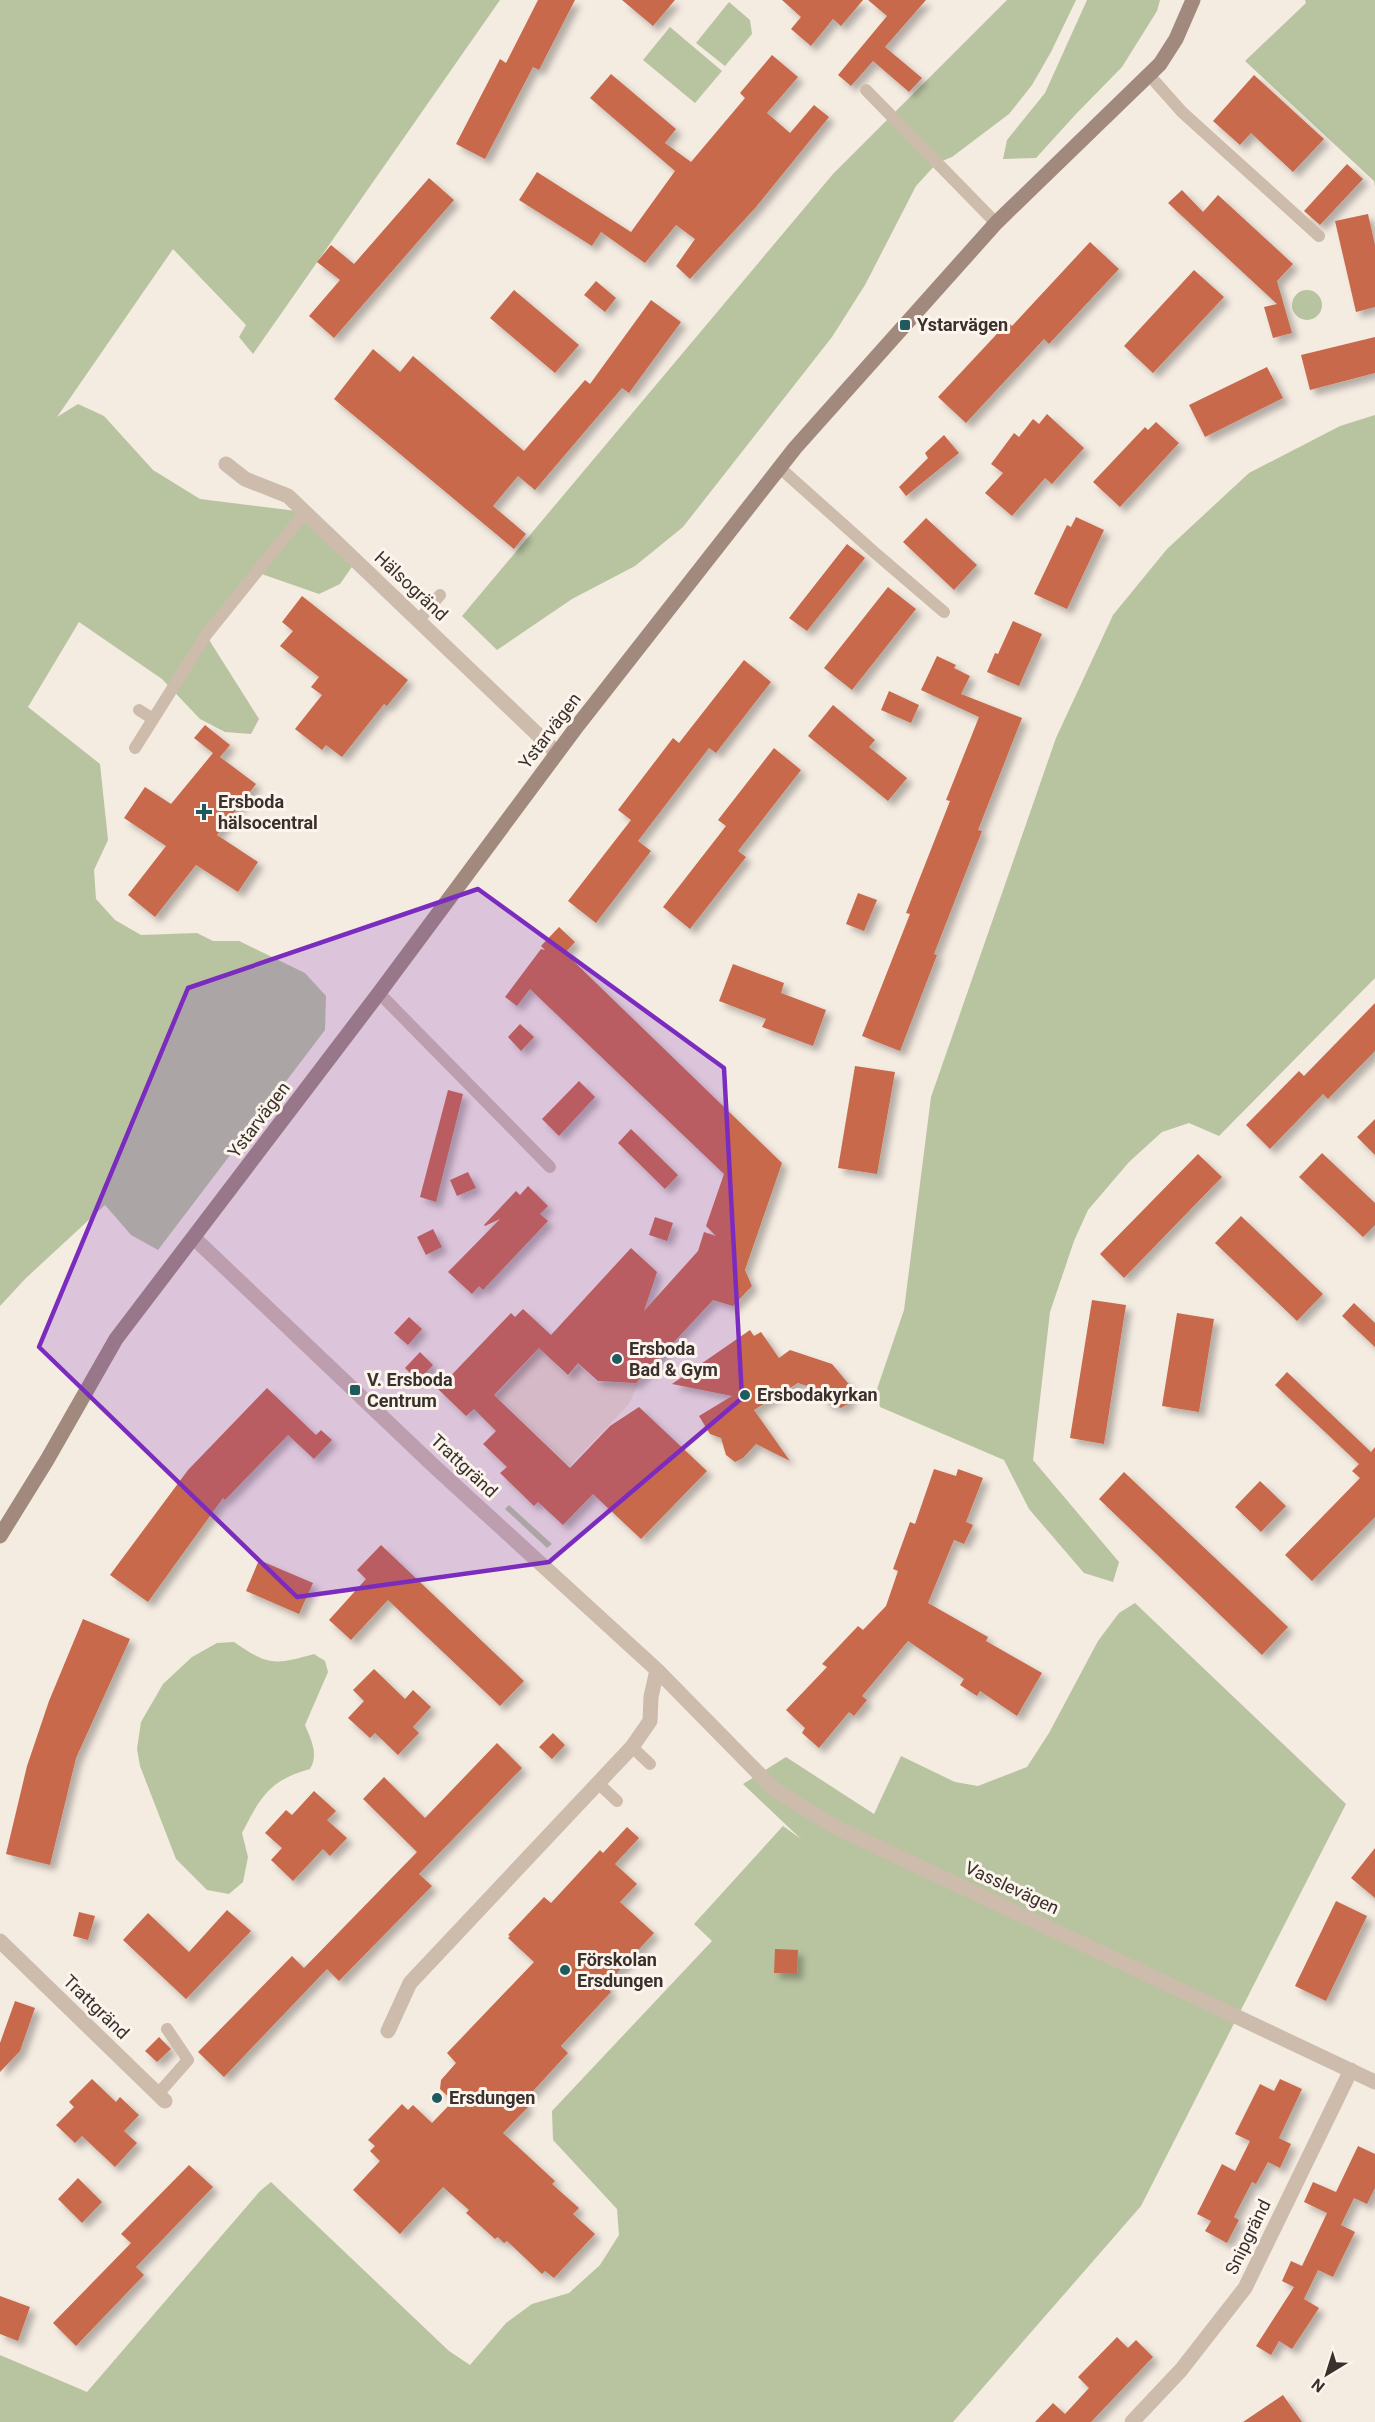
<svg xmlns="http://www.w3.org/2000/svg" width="1375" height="2422" viewBox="0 0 1375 2422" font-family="Roboto,sans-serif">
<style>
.green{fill:#b8c4a0}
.plaza{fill:#ecdcc8}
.building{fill:#c8694b;filter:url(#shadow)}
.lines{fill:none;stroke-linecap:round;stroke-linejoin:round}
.lane{stroke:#cdbbac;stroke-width:12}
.street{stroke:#cdbbac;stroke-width:15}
.secondary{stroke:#a18a7d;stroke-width:15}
.marked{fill:#7b2cbf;fill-opacity:0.2;stroke:#7b2cbf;stroke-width:4.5;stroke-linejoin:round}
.poi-dot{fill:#1f5a5e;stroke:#fbf5ee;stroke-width:2}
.labels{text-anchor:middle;stroke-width:6;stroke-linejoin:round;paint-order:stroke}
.poi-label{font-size:18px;font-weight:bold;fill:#3b302b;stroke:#fbf5ee;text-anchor:start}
.street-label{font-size:18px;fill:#3b302b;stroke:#fbf5ee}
</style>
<defs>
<filter id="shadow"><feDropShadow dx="5.5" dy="5.5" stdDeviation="3" flood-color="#0004"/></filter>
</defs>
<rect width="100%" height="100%" fill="#f4ebe1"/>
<path class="green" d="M0 0H500L253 354 239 337 246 325 173 249 57 417 78 404 104 416 153 470 200 499 305 512 356 561 340 584 319 594 256 572 206 635 259 719 251 734 225 732 200 719 162 679 79 622 28 707 100 764 108 840 94 870 96 899 115 920 141 935 197 933 213 941H239L305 973 326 996 325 1030 158 1250 131 1235 105 1205 26 1278 0 1306Z
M1007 0H1076L1051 52 1032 85 1009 114 952 157 937 163 916 186 865 285 832 337 683 527 635 566 572 599 497 650 462 616 833 174Z
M1087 0H1160L1157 11 1122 67 1076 114 1036 158 1003 159 1007 140 1045 93Z
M1305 0H1375V187L1374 181 1245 61 1306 3Z
M729 2 750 20 752 34 725 66 696 43Z
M670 27 722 71 695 103 643 60Z
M1292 305a15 15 0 1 1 30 0a15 15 0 1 1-30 0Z
M1375 415V978L1219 1136 1189 1123 1162 1132 1129 1162 1088 1210 1074 1241 1050 1312 1033 1460 1119 1562 1113 1582 1084 1573 1029 1509 1004 1460 880 1407 877 1389 904 1310 931 1097 1056 738 1113 615 1167 549 1249 473 1340 426Z
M509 1505 552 1544 547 1548 505 1509Z
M1135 1603 1346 1804 1141 2206 953 2422H0V2355L87 2392 260 2191 271 2182 449 2351 470 2365 506 2323 532 2304 569 2293 600 2265 619 2235 617 2209 553 2140 552 2111 712 1941 694 1924 783 1826 801 1839 743 1784 786 1757 874 1814 901 1756 955 1782 978 1786 1027 1767 1049 1733 1098 1641 1119 1613Z
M234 1642C268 1666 275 1665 314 1654L325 1661 328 1672 305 1725C311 1740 319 1754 310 1769 269 1780 260 1798 242 1833L248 1857 243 1882 229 1894 207 1890 176 1859 140 1766 137 1749 141 1722 163 1684 192 1657 217 1643Z"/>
<path class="plaza" d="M549 1338 567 1356 557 1366 568 1377 579 1366 597 1383 639 1382 629 1404 570 1466 496 1396Z"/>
<path class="building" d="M538 0H575L539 70 533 67 485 159 456 144 500 59 506 63Z
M622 0H675L653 26Z
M782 0H863L841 26 833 19 811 46 791 29 801 17Z
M868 0H926L885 47 922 78 909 92 873 61 851 86 838 75 887 16Z
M772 55 798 77 767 113 790 133 814 105 829 117 756 207 690 279 676 266 695 239 676 225 645 263 601 232 592 246 519 200 537 172 631 232 675 171 590 98 611 74 676 129 665 143 691 162 745 98 740 93Z
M1254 75 1324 139 1293 172 1251 133 1240 145 1213 121Z
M1347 164 1363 179 1320 225 1304 211Z
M429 178 454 200 334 338 309 316 340 280 317 262 331 245 354 264Z
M1182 190 1203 212 1218 195 1293 264 1277 281 1292 333 1273 338 1264 307 1277 304 1168 203Z
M1368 214 1375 245V307L1356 312 1335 221Z
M1090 242 1119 269 1049 344 1044 339 966 423 938 397 1008 322 1012 326Z
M1194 270 1224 297 1153 373 1124 346Z
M596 281 616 298 605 312 584 295Z
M514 290 579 345 555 373 490 318Z
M651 300 681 322 629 393 622 388 535 490 518 476 493 506 526 534 514 549 334 399 373 349 400 372 413 356 524 451 585 380 590 384Z
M1375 337V373L1310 390 1301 355Z
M1267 367 1283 398 1205 437 1189 405Z
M1047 414 1084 448 1052 484 1045 478 1012 516 985 493 1003 473 991 464 1014 433 1019 437 1033 419 1039 424Z
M1156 422 1179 443 1120 507 1093 482 1145 427 1148 430Z
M944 435 959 453 906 496 899 487 928 458 925 453Z
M1076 517 1104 530 1067 609 1034 594 1067 525 1071 527Z
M926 518 977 565 954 590 903 542Z
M847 544 865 558 807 631 789 618Z
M888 587 916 609 852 690 824 668Z
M302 596 408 680 387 706 384 704 342 757 326 745 322 750 295 729 322 695 311 687 319 677 280 646 293 631 282 622Z
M1013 621 1042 634 1019 686 987 672 995 653 998 654Z
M937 656 956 665 954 668 970 676 961 694 1022 718 978 830 982 831 934 954 937 955 900 1051 862 1036 910 914 906 913 950 801 946 800 979 717 921 690Z
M744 660 771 682 716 753 709 748 638 841 651 851 596 923 568 901 631 820 618 810 673 738 679 743Z
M889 691 919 705 911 723 881 710Z
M833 705 875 740 869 747 907 778 888 801 808 736Z
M205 725 230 745 220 757 256 784 217 835 258 862 238 892 196 865 155 917 128 895 166 846 124 818 145 787 171 804 213 753 194 738Z
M774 748 801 770 738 851 746 857 690 929 663 907 726 826 718 820Z
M858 893 877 900 864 931 846 924Z
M559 927 575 942 565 953 782 1163 745 1270 752 1286 733 1306 713 1300 636 1383 598 1381 578 1363 568 1375 539 1348 494 1395 570 1468 610 1426 639 1407 707 1471 641 1539 593 1494 563 1525 538 1502 534 1506 500 1473 507 1467 483 1444 496 1431 474 1409 466 1416 438 1389 511 1313 515 1317 523 1309 551 1335 631 1248 657 1272 644 1311 698 1251 704 1232 716 1236 706 1226 724 1174 530 989 517 1006 505 997 541 949 545 950 541 946Z
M733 964 784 983 781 993 826 1010 813 1046 762 1027 766 1019 719 1001Z
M1375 1003V1051L1328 1099 1323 1094 1270 1149 1246 1125 1299 1071 1304 1076Z
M520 1024 534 1037 521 1051 508 1037Z
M855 1066 895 1072 877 1174 838 1168Z
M579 1081 595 1097 559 1136 542 1119Z
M448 1090 463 1094 436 1202 420 1197Z
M1375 1119V1155L1357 1137Z
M631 1129 678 1175 665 1189 618 1143Z
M1322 1153 1375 1203V1225L1363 1237 1299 1177Z
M1198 1154 1222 1177 1124 1278 1100 1254Z
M468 1172 476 1188 457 1196 450 1180Z
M528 1186 548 1206 540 1214 548 1221 483 1290 479 1286 472 1294 448 1272 500 1219 485 1226 484 1225 516 1191 520 1195Z
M1241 1216 1323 1294 1297 1321 1215 1243Z
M655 1217 673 1223 667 1241 649 1235Z
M433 1229 442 1247 426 1255 417 1237Z
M1092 1300 1126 1305 1104 1444 1070 1438Z
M1354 1303 1375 1323V1347L1342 1316Z
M1177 1313 1214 1319 1199 1412 1162 1406Z
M409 1317 422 1329 408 1345 394 1333Z
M750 1330 754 1336 761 1332 779 1358 790 1350 832 1364 853 1389 848 1404 841 1408 826 1403 819 1390 798 1383 754 1410 790 1461 756 1444 743 1458 735 1462 726 1455 721 1438 710 1434 699 1416 732 1396 672 1384Z
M420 1352 433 1365 418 1381 405 1368Z
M1287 1372 1371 1452 1375 1447V1517L1312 1581 1285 1555 1360 1478 1352 1471 1359 1464 1275 1385Z
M267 1388 316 1435 321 1430 332 1440 314 1459 288 1435 225 1500 223 1498 148 1602 110 1575 188 1470Z
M934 1469 956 1476 958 1469 983 1478 966 1522 973 1525 964 1544 954 1540 928 1603 988 1637 986 1641 1042 1673 1017 1716 980 1691 977 1696 960 1685 964 1679 908 1641 862 1696 867 1700 854 1716 849 1712 819 1748 802 1733 805 1728 786 1710 827 1667 822 1664 858 1626 863 1630 886 1606 898 1571 893 1569 910 1522 915 1524Z
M1124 1472 1288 1627 1262 1655 1099 1499Z
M1260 1481 1286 1506 1261 1532 1235 1507Z
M381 1545 524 1681 500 1706 388 1600 351 1640 329 1620 366 1579 357 1570Z
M259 1560 313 1583 299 1614 246 1591Z
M83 1619 130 1639 76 1758 50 1865 6 1854 27 1766 49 1701Z
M374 1669 405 1699 413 1690 431 1707 413 1727 419 1733 398 1755 375 1733 370 1738 348 1718 364 1701 353 1690Z
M553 1733 565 1745 552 1759 539 1747Z
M497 1743 522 1768 419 1874 432 1886 339 1981 327 1969 224 2077 198 2052 292 1956 304 1968 417 1852 363 1799 384 1777 425 1818Z
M314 1791 336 1811 327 1820 347 1838 330 1856 323 1849 293 1881 271 1860 282 1848 265 1833 286 1810 292 1815Z
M627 1827 639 1838 615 1864 637 1884 620 1902 654 1933 605 1986 611 1992 561 2046 568 2053 523 2102 528 2107 503 2133 555 2181 552 2184 579 2208 573 2214 595 2234 554 2278 545 2271 542 2274 507 2241 504 2243 498 2237 495 2239 466 2213 469 2210 443 2187 400 2234 353 2190 380 2161 370 2151 375 2146 368 2140 402 2104 408 2110 413 2105 432 2123 453 2101 440 2089 441 2080 456 2063 447 2053 534 1962 508 1938 510 1936 508 1935 544 1897 551 1903 600 1850 603 1853Z
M1375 1848V1898L1351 1878Z
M1336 1901 1367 1916 1326 2001 1295 1986Z
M227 1910 251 1931 186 1999 123 1940 148 1913 189 1952Z
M79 1912 95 1916 88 1940 73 1936Z
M775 1949 798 1950 797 1974 774 1973Z
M15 2001 35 2008 20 2051 0 2072V2043Z
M159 2037 171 2049 157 2062 145 2051Z
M92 2079 116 2102 120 2097 139 2115 124 2131 137 2143 115 2167 82 2136 75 2143 56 2125 74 2107 69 2102Z
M1280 2079 1302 2089 1279 2138 1291 2144 1280 2168 1268 2162 1256 2184 1252 2182 1234 2217 1239 2220 1227 2243 1205 2231 1211 2221 1197 2214 1222 2164 1235 2171 1250 2141 1235 2134 1260 2084 1274 2091Z
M1358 2146 1375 2154V2188L1367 2204 1354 2198 1341 2225 1355 2232 1333 2277 1318 2270 1304 2299 1319 2308 1292 2349 1279 2341 1271 2355 1256 2346 1294 2287 1282 2281 1291 2261 1302 2266 1327 2213 1304 2202 1313 2182 1336 2192Z
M189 2165 213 2187 136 2267 144 2275 76 2346 53 2323 131 2243 121 2234Z
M78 2178 102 2202 82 2223 58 2199Z
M0 2296 30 2307 18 2341 0 2334Z
M1117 2337 1128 2348 1136 2340 1153 2357 1091 2422H1035L1053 2403 1065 2414 1089 2388 1078 2377Z
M1283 2395 1302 2422H1243Z"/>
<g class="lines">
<path class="lane" d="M1150 76 1182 112 1319 236
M866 90 996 223
M780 468 874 552 944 612
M419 620 440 595
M139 710 153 719
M135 748 206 635 305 512
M379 993 550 1167
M632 1747 650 1764
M598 1783 617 1801
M158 2094 188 2060 167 2029"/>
<path class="street" d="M226 464 245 479 288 496 557 753
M194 1238 436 1468 657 1670 774 1789 833 1826 1375 2082
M0 1941 165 2101
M388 2031 410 1983 632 1747 650 1721 651 1697 657 1670
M1132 2422 1181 2370 1245 2288 1351 2070"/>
<path class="secondary" d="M0 1536 47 1460 116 1339 379 993 578 725 795 448 996 223 1160 64 1176 39 1193 0"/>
</g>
<path class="marked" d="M478 889 724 1068 742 1398 549 1562 297 1597 39 1347 188 988Z"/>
<g class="poi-dot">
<rect x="899" y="319" width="12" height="12" rx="3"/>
<path d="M201 803h6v6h6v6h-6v6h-6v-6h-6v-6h6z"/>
<circle cx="617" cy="1359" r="6"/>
<rect x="349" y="1384" width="12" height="12" rx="3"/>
<circle cx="745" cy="1395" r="6"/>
<circle cx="565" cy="1970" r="6"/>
<circle cx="437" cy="2098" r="6"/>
</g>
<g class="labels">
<g class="poi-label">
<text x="917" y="331">Ystarvägen</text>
<text x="218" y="808">Ersboda<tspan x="218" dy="21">hälsocentral</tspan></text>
<text x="629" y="1355">Ersboda<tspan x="629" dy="21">Bad &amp; Gym</tspan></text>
<text x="367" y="1386">V. Ersboda<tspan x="367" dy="21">Centrum</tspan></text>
<text x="757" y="1401">Ersbodakyrkan</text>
<text x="577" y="1966">Förskolan<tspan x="577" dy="21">Ersdungen</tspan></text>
<text x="449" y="2104">Ersdungen</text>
</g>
<g class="street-label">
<text transform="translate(411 586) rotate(43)" y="6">Hälsogränd</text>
<text transform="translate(550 731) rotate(-53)" y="6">Ystarvägen</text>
<text transform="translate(259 1120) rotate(-53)" y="6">Ystarvägen</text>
<text transform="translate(464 1466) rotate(43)" y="6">Trattgränd</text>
<text transform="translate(1012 1888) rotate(25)" y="6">Vasslevägen</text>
<text transform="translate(96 2007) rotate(44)" y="6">Trattgränd</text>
<text transform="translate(1248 2237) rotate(-64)" y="6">Snipgränd</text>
</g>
</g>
<g transform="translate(1327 2374) rotate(218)" stroke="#fbf5ee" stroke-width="4.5" paint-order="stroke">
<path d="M0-4.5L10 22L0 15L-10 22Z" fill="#3b302b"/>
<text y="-9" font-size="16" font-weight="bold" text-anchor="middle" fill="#3b302b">N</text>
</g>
</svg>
